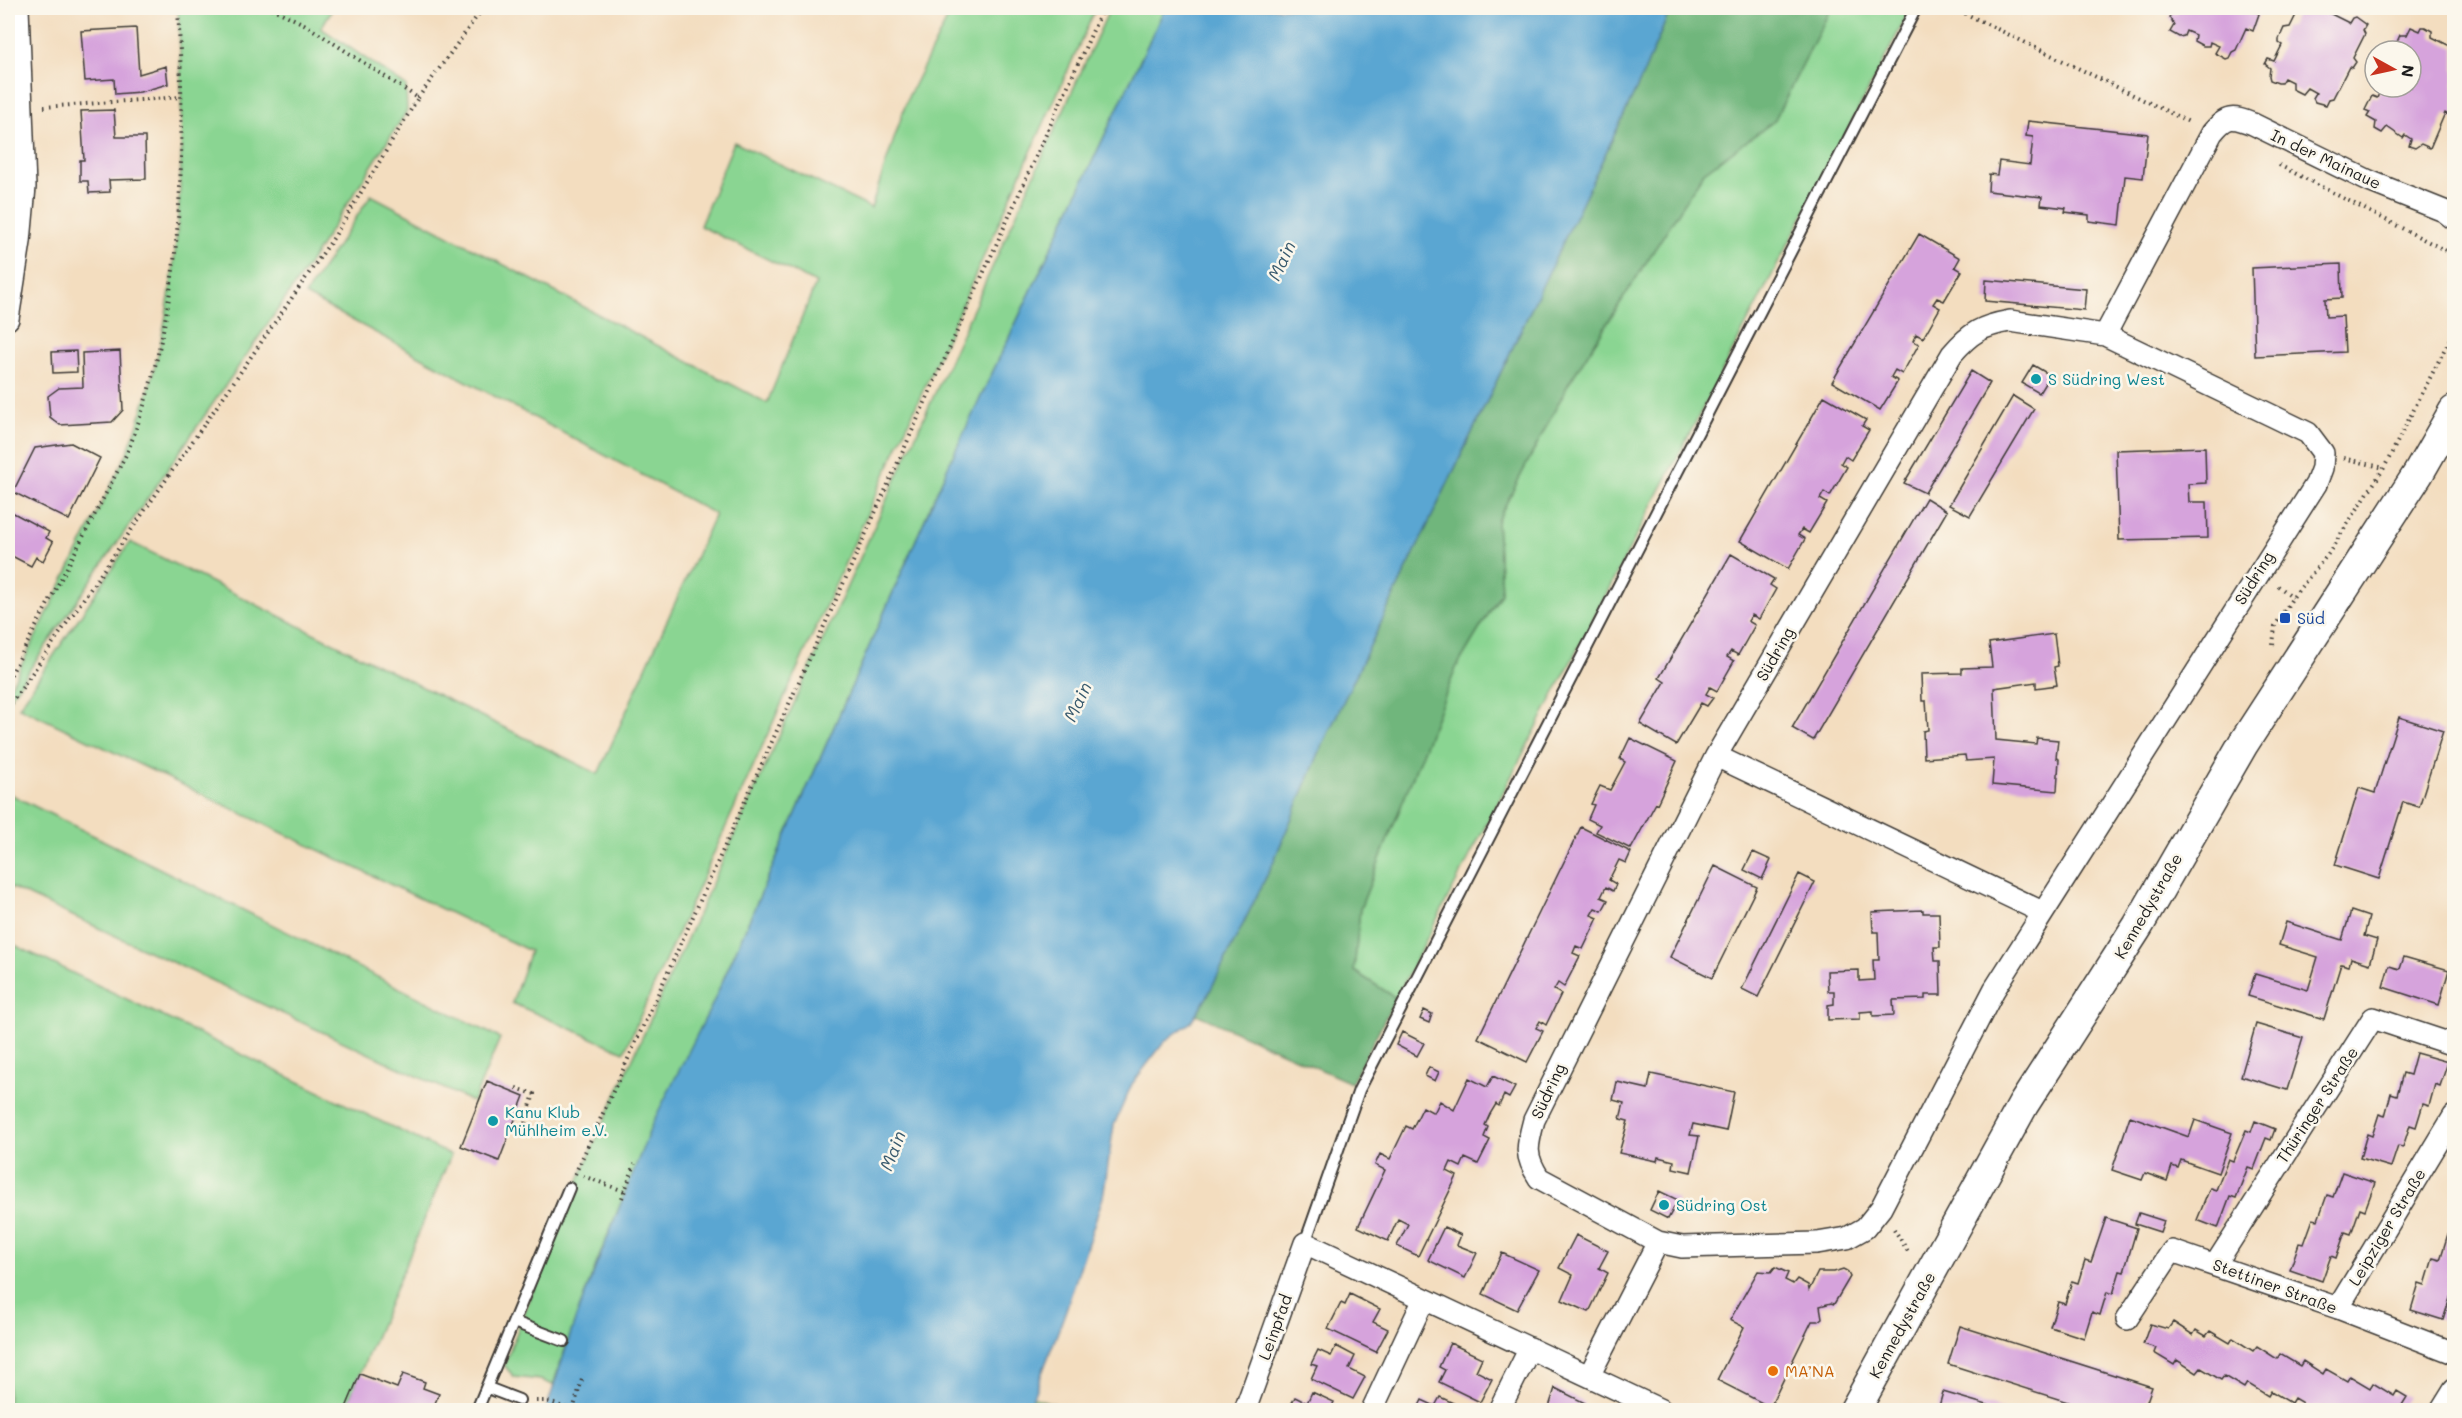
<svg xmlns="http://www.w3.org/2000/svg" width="2462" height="1418" viewBox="0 0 2462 1418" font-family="Mali,sans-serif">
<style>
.green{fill:#8ad592;stroke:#537857;stroke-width:1.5}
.forest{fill:#6fb67c;stroke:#46694c;stroke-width:1.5}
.water{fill:#5aa6d2;stroke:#3b6177;stroke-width:1.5}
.building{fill:#d6a3dc}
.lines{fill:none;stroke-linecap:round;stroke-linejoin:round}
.service-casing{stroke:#3c3934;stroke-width:14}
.minor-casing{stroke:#3c3934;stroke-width:24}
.secondary-casing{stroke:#3c3934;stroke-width:33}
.path{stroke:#3c3934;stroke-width:4;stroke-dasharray:1.5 4.5;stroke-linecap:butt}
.service{stroke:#fff;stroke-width:10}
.minor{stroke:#fff;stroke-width:21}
.secondary{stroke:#fff;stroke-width:30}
.culture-dot{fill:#0f9aa8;stroke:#fbf7ec;stroke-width:2}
.transit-dot{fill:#1a4fb4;stroke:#fbf7ec;stroke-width:2}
.food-dot{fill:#e8710a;stroke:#fbf7ec;stroke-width:2}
.labels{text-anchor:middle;stroke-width:5;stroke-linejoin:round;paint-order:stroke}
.street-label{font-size:16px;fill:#1c1c1c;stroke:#fbf7ec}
.culture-label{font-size:16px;fill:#0d838f;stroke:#fbf7ec;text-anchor:start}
.transit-label{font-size:16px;fill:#164399;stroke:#fbf7ec;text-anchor:start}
.food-label{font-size:16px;fill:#c56008;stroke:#fbf7ec;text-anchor:start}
.water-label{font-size:18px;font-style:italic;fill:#385a6e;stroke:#fbf7ec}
</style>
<rect width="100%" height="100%" fill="#fbf7ec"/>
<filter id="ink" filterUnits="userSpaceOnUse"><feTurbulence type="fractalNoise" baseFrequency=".0167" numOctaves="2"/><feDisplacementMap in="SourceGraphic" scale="12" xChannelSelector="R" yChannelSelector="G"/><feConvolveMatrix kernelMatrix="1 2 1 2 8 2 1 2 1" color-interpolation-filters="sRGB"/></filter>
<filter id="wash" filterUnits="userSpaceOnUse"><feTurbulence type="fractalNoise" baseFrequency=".008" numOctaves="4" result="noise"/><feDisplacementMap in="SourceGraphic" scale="24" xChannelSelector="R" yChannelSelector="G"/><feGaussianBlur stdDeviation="1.35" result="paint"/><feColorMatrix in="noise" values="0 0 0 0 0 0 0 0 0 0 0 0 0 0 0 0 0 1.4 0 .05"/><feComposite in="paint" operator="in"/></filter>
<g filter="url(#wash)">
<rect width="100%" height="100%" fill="#f3ddbf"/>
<path class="green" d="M178 8H333L321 28 406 86 407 111 305 270 8 701V692L127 453C184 310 186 159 178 8Z
M953 8H1096L624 1052 512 1003 530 951 19 707 130 542 598 774 715 514 305 295 371 195 767 403 816 283 700 226 734 142 871 208 908 97Z
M1110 8H1165L950 462 712 1005C650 1128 596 1254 553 1385L540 1380 514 1377 504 1365 549 1250 601 1128Z
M1831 8H1911L1396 998 1354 971 1360 909 1456 668 1501 593 1497 521 1569 383 1704 172 1774 121Z
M8 793 500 1038 473 1102 8 886Z
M8 942 451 1155 345 1410H8Z
M1032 1397 1073 1410H1028Z"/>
<path class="forest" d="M1671 8H1831L1774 121 1704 172 1569 383 1497 521 1501 593 1456 668 1360 909 1354 971 1396 998 1351 1083 1196 1014 1207 997 1272 865 1322 746 1642 77Z"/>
<path class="water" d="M1165 8H1671L1642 77 1322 746 1272 865 1207 997 1190 1023 1165 1041 1132 1084 1114 1125 1103 1197 1065 1313 1028 1410H546L576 1317 653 1122 712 1005 950 462Z"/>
<g id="blocks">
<path class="building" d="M2179 8H2256L2255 11 2259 14 2253 31 2246 28 2236 50 2232 52 2229 58 2226 59 2215 53 2219 46 2210 42 2209 46H2203L2194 41 2195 35 2186 31 2184 36 2179 37 2170 32 2174 25 2169 17 2173 12 2176 14Z
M2291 8H2319L2349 23 2352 18 2355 17 2366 25 2363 30 2365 34 2353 58 2356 62 2352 68 2349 67 2333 98 2329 99 2326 105 2315 102 2313 98 2316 93 2307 88 2302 94 2292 89V82L2284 78 2281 83H2278L2270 80 2269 76 2270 68 2265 64 2268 59 2274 61 2282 45 2279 43V39L2284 28 2290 27 2298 11Z
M2411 27 2420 31 2422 27H2425L2432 31V37L2454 48V118L2445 113 2430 148 2421 144 2415 148 2409 146 2411 139 2405 135 2403 138 2387 127 2382 133 2375 129 2376 122 2367 117 2370 112 2365 110 2372 96 2377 98 2382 87H2411V51H2399L2401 48 2397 46V42L2400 35H2407Z
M136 28 139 74 166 66 168 84 140 92 115 94 114 79 85 81 81 31Z
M114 110 116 137H145L146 179 109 180 110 192 89 193 88 181H80V160H84L81 111Z
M2028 121 2148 134 2143 178 2125 176 2120 225 2089 221V215L2065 212 2066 208 2041 205 2042 197 1988 191 1989 174 1997 175 1999 161 2030 165 2033 137 2026 136Z
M1919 234 1960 258 1955 267 1962 271 1944 301 1937 298 1933 304 1940 308 1923 338 1916 334 1913 341 1919 344 1902 374 1895 370 1891 377 1898 381 1880 410 1832 382Z
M2341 264 2342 298 2325 299 2326 317 2343 316 2345 352 2255 356 2252 268Z
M1986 280 2086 289 2084 310 1985 301Z
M76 351 77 372 53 373 52 352Z
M120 351 123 410 112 422 60 425 50 417 48 396 59 388 83 387 82 353Z
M2033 365 2050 375 2039 393 2022 383Z
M1971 371 1990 383 1925 493 1904 483Z
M1824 396 1866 420 1862 426 1869 430 1851 460 1845 456 1841 463 1847 467 1830 496 1824 492 1820 499 1827 503 1809 533 1802 529 1798 535 1805 539 1788 569 1740 541Z
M2013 396 2034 409 1970 516 1949 505Z
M71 443 100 458 69 520 13 492 35 448Z
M2205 447 2206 483 2188 484 2189 502H2207L2208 538 2119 540 2116 450Z
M1926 498 1947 511 1813 740 1792 728Z
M8 510 49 532 46 538 53 542 43 561 36 557 31 566 8 554Z
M1731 554 1774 579 1770 585 1776 589 1759 619 1752 615 1748 621 1755 625 1738 655 1731 651 1727 657 1734 661 1717 691 1710 687 1706 694 1713 698 1707 706 1701 703 1676 745 1640 724 1665 682 1659 678Z
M2054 634 2058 666 2054 667 2057 685 2036 688V682L1994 688 1996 740 2036 744 2037 738 2058 740 2056 758 2059 759 2057 791 1992 785 1994 759 1966 761 1965 755 1924 758 1923 731 1928 730 1926 701H1922L1921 674 1962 673V668L1992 667 1989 643Z
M2399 717 2443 731 2419 807 2403 802 2379 879 2335 865 2359 788 2375 793Z
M1630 738 1677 761 1657 804 1656 803 1631 849 1596 832 1600 825 1588 819 1594 805 1591 804 1600 786 1610 790 1625 762 1620 759Z
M1581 827 1631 852 1626 863 1619 860 1609 880 1616 884 1613 891 1606 887 1601 897 1608 900 1602 911 1595 908 1591 915 1598 918 1583 949 1576 946 1573 953 1580 956 1564 987 1558 983 1554 990 1561 994 1546 1025 1540 1021 1536 1028 1543 1031 1527 1062 1478 1038Z
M1753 852 1771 860 1762 879 1744 870Z
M1715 866 1757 887 1712 978 1670 957Z
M1799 874 1815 882 1758 997 1742 989Z
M1923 910V913H1939L1940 947H1934L1935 961H1940L1941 995H1925V999L1893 1000 1894 1015 1873 1016V1011L1860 1012V1019L1828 1020V1005L1834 1004V991H1828L1827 971 1859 970V981L1874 980 1873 960H1879L1878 932H1873L1872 912Z
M2351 911 2369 917 2364 936 2377 940 2370 964 2351 958 2349 966 2341 964 2324 1019 2248 996 2255 974 2308 990 2318 957 2279 945 2286 922 2342 940Z
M2404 957 2449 970 2439 1005 2383 987 2389 966 2400 969Z
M1424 1010 1432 1014 1429 1023 1420 1019Z
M2256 1024 2303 1038 2287 1090 2241 1076Z
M1402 1032 1424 1043 1417 1056 1396 1045Z
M2416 1053 2448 1062 2440 1086 2435 1084 2429 1106 2423 1104 2416 1127 2410 1125 2403 1147 2398 1146 2391 1167 2360 1158 2367 1134 2372 1136 2379 1114 2385 1116 2391 1093 2397 1095 2403 1073 2410 1075Z
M1429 1067 1439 1072 1435 1081 1425 1076Z
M1651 1074 1734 1092 1726 1131 1693 1124 1690 1135 1699 1136 1691 1172 1673 1168 1674 1161 1658 1157 1657 1161 1619 1153 1628 1121 1620 1119 1624 1103 1613 1100 1617 1082 1648 1089Z
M1493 1076 1515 1087 1509 1098 1504 1095 1499 1106 1496 1104 1490 1114 1485 1125 1488 1127 1484 1137 1490 1140 1478 1164 1465 1158 1461 1167 1451 1162 1447 1171 1457 1176 1418 1256 1397 1246 1408 1224 1398 1219 1388 1241 1358 1227 1385 1170 1375 1165 1380 1154 1390 1159 1406 1126 1412 1129 1423 1107 1434 1113 1440 1101 1454 1110 1469 1078 1487 1087Z
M487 1081 524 1096 499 1161 461 1146Z
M2130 1116 2189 1137 2195 1120 2232 1133 2218 1173 2181 1160 2178 1168 2172 1166 2167 1181 2145 1173 2142 1180 2112 1170Z
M2255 1121 2275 1129 2271 1140 2266 1138 2254 1169 2248 1167 2236 1198 2230 1196 2218 1228 2197 1220 2210 1188 2216 1190 2228 1159 2233 1161 2246 1130 2251 1132Z
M2342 1172 2375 1183 2365 1210 2360 1208 2351 1234 2345 1232 2336 1258 2331 1256 2322 1281 2290 1270 2299 1243 2304 1244 2313 1219 2318 1220 2327 1195 2333 1197Z
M1659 1191 1678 1200 1668 1219 1650 1210Z
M2139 1213 2164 1221 2160 1232 2135 1224Z
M2106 1218 2137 1228 2124 1272 2120 1271 2113 1294 2107 1292 2100 1315 2092 1312 2084 1338 2050 1327 2058 1302 2065 1304 2072 1281 2078 1283 2085 1260 2091 1262Z
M1444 1227 1461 1235 1457 1245 1477 1253 1465 1278 1428 1260Z
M2448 1234 2454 1236V1296L2451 1295 2443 1320 2411 1310 2419 1283 2425 1285 2433 1258 2440 1260Z
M1576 1235 1608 1251 1599 1268 1608 1273 1589 1312 1562 1300 1573 1275 1559 1268Z
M1502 1253 1539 1270 1517 1310 1483 1294Z
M1775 1267 1788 1273 1785 1280 1793 1284 1797 1279 1808 1285 1809 1290 1818 1272H1834L1843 1269 1847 1271 1850 1277 1834 1304 1831 1303 1820 1306 1822 1318 1818 1321H1812L1770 1407 1717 1380 1744 1327 1730 1320 1758 1271 1771 1272Z
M1350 1294 1380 1309 1373 1322 1388 1329 1376 1352 1328 1329 1341 1303 1345 1305Z
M2173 1322 2193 1335 2196 1330 2206 1336 2210 1331 2230 1343 2233 1338 2253 1351 2257 1346 2277 1359 2280 1354 2300 1366 2303 1361 2323 1374 2326 1369 2347 1381 2350 1376 2370 1388 2373 1383 2394 1396 2397 1391 2407 1397 2399 1410H2325L2317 1406 2314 1410 2294 1398 2291 1403 2271 1391 2268 1396 2247 1383 2244 1388 2224 1376 2221 1380 2201 1368 2197 1373 2177 1360 2174 1365 2154 1353 2156 1348 2143 1344 2150 1324 2168 1329Z
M1960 1326 2152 1387 2144 1410H2093L1948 1364Z
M1450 1343 1482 1358 1476 1371 1492 1379 1480 1402 1439 1382 1445 1370 1439 1367Z
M1336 1346 1355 1356 1349 1369 1365 1377 1353 1399 1311 1379 1317 1366 1311 1364 1318 1350 1331 1356Z
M360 1374 397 1388 403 1374 425 1382 423 1388 439 1394 432 1410H345Z
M1555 1388 1585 1403 1581 1410H1548Z
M1312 1392 1334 1402 1330 1410H1288L1295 1397 1307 1403Z
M1943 1392 2004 1410H1938Z
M1440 1397 1460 1406 1458 1410H1417L1422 1400 1435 1406Z"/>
</g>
</g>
<g filter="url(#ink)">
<use href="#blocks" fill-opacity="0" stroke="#3c3934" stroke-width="1.5"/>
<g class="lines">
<g class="service-casing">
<path id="service" d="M1305 1243 1359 1090 1916 8
M514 1322 564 1341
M488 1388 519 1400
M477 1410 569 1188"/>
</g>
<g class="minor-casing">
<path id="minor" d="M8 319 20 242 25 187 18 8
M2010 321 2105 335 2308 433 2323 453 2322 468 2316 484 1994 990 1881 1208 1865 1228 1847 1238 1817 1243 1682 1247 1658 1242 1539 1178C1524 1155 1527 1146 1534 1120L1716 756 1952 354C1971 332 1982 326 2010 321Z
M2105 335 2212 133C2227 115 2232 116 2253 124L2369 181 2444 211 2454 219
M1716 756 2042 912
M2215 1265 2373 1018 2454 1045
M2338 1308 2454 1116
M2127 1319 2172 1251 2338 1308 2454 1353
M1589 1376 1658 1242
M1245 1410 1305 1243 1661 1410
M1372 1410 1424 1299
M1499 1410 1530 1348
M2441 1410 2454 1389"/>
</g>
<g class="secondary-casing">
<path id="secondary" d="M1855 1410 2023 1105 2138 926 2243 744 2418 474 2454 411"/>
</g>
<path class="path" d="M1954 8 2191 123
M418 98 483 8
M44 107 181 97
M2279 165 2454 255
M2344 458 2384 468
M2278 586 2293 597
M2273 645 2275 626 2293 597 2328 554 2384 468 2454 331
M8 680 127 453C184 310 186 159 178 8
M8 708 334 237 418 98 304 24 271 8
M516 1088 534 1094 525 1123
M575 1174 663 983 1103 8
M583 1176 624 1191
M622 1198 635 1164
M1894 1229 1909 1253
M536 1401H545L573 1410
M573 1410 583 1376"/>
<use href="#service" class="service"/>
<use href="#minor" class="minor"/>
<use href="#secondary" class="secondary"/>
</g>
</g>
<g class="culture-dot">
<circle cx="2036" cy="379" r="6"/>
<circle cx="493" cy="1121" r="6"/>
<circle cx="1664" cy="1205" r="6"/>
</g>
<rect class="transit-dot" x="2279" y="612" width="12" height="12" rx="3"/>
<circle class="food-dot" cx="1773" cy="1371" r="6"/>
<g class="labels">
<g class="street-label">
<text transform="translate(2326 159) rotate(25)" y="6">In der Mainaue</text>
<text transform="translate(2254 578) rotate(-58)" y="6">Südring</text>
<text transform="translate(1775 654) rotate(-60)" y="6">Südring</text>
<text transform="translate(2148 906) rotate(-60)" y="6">Kennedystraße</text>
<text transform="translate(1548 1091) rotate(-65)" y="6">Südring</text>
<text transform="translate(2317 1105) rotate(-57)" y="6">Thüringer Straße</text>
<text transform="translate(2387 1227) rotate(-59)" y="6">Leipziger Straße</text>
<text transform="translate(2275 1286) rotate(20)" y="6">Stettiner Straße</text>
<text transform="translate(1902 1325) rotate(-61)" y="6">Kennedystraße</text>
<text transform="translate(1275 1327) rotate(-70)" y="6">Leinpfad</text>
</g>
<g class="culture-label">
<text x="2048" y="385">S Südring West</text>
<text x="505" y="1118">Kanu Klub<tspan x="505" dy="18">Mühlheim e.V.</tspan></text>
<text x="1676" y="1211">Südring Ost</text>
</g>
<g class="transit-label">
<text x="2297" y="624">Süd</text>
</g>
<g class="food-label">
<text x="1785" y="1377">MA’NA</text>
</g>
<g class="water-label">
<text transform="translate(1282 261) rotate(-65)" y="6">Main</text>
<text transform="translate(1078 702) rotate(-65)" y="6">Main</text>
<text transform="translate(893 1151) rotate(-69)" y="6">Main</text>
</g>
</g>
<rect width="2462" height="1418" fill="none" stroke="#fbf7ec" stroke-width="30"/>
<g transform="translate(2393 69) rotate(98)"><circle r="28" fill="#fbf7ec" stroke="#a29f99" stroke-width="1.5"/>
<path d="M0-4.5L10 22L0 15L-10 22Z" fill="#c8321e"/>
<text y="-9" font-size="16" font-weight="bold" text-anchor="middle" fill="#1c1c1c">N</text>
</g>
</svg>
